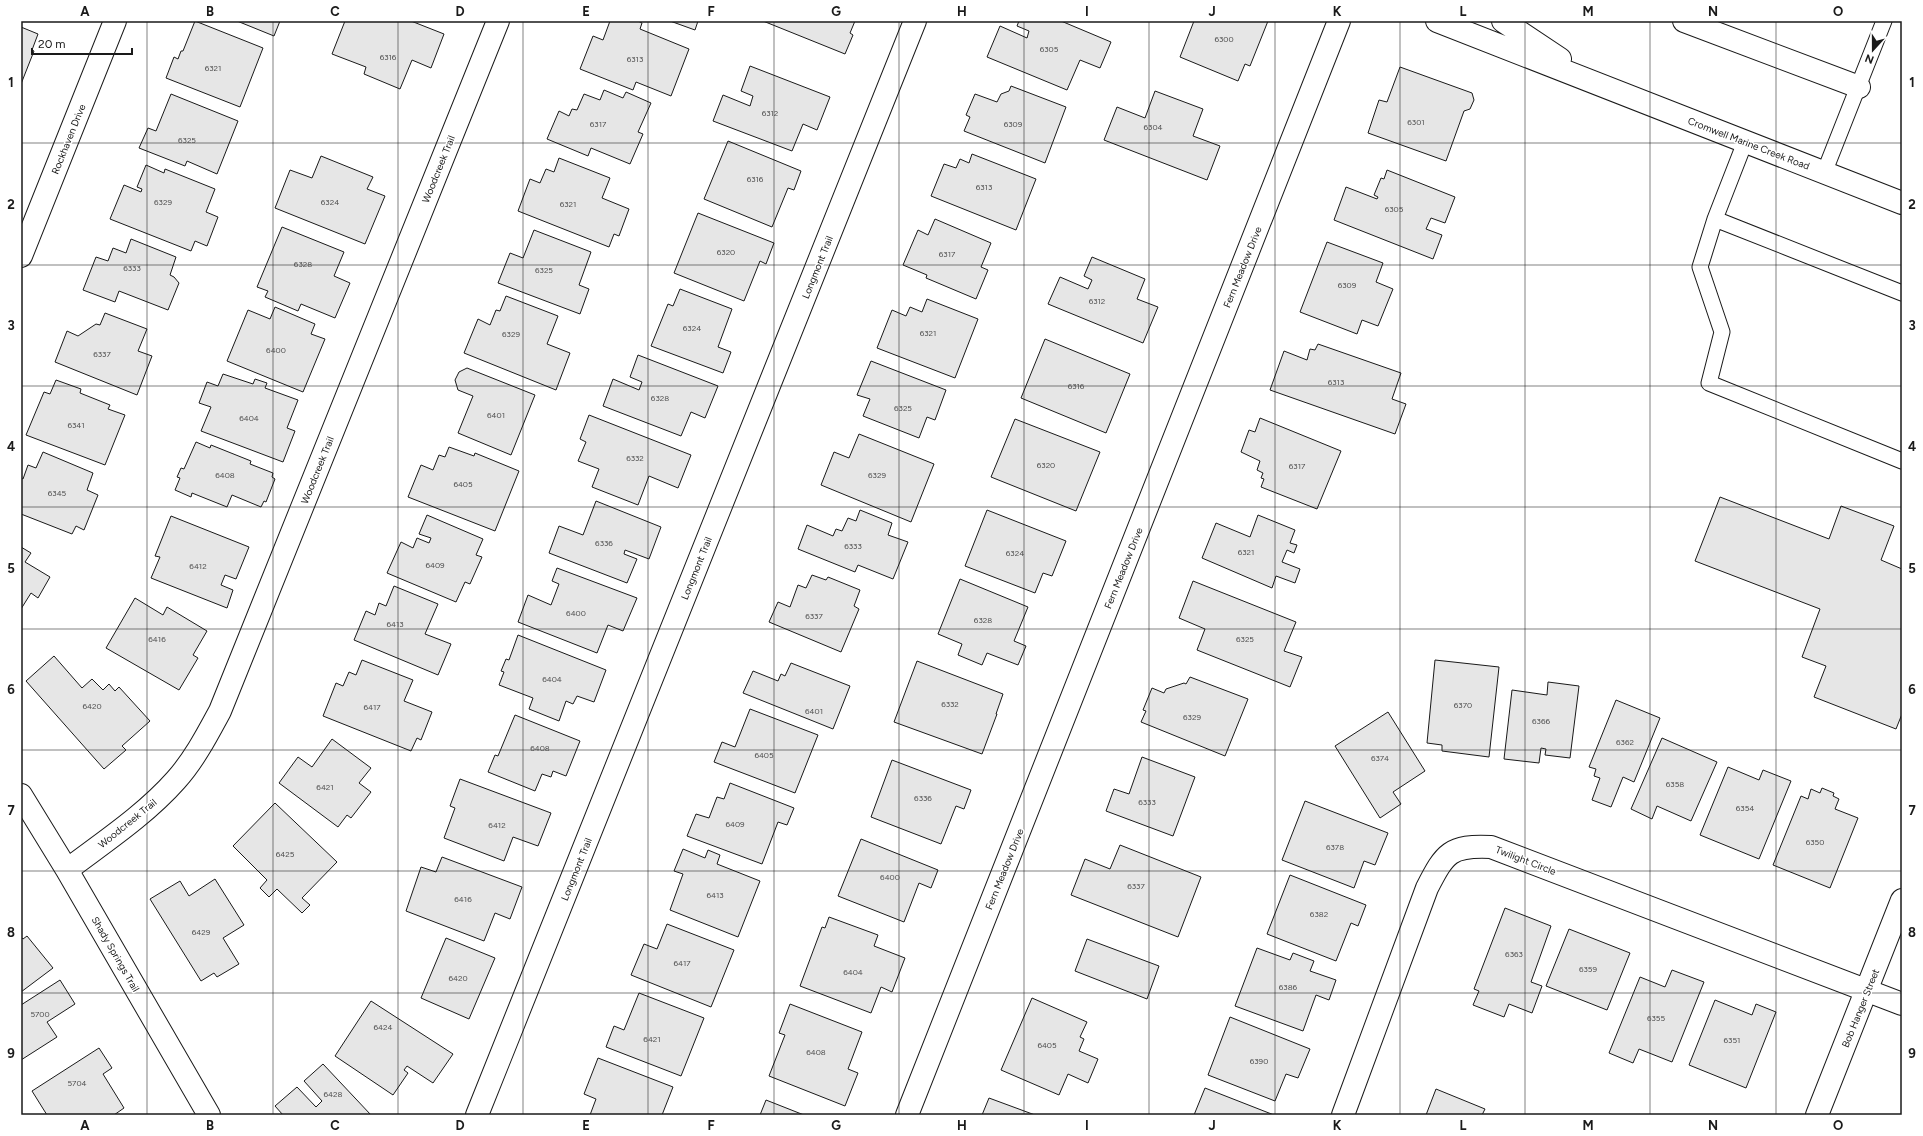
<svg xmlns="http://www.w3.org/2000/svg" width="1923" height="1136" viewBox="0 0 1923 1136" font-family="Figtree,sans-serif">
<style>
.building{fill:#e6e6e6;stroke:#1a1a1a}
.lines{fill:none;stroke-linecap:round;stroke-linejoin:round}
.lane-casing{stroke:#1a1a1a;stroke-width:17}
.street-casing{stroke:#1a1a1a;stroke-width:24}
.secondary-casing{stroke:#1a1a1a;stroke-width:24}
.lane{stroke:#fff;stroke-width:15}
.street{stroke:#fff;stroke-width:22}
.secondary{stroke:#fff;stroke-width:22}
.grid{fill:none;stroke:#1a1a1a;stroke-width:1;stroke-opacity:0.55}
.labels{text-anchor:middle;stroke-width:3;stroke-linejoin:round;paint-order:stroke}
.number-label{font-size:8px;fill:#4d4d4d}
.street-label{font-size:10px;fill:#1a1a1a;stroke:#fff}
.neatline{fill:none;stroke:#1a1a1a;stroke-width:1.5}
.grid-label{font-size:13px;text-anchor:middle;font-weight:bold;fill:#1a1a1a}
</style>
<rect width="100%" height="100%" fill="#fff"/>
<path class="building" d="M195 21 263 48 240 107 166 78 174 57 178 59 181 51H183Z
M237 21H280L274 36Z
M345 21H411L444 34 431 68 412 60 400 89 364 74 366 67 332 54Z
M610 21H638L642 23 640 29 689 49 671 96 636 82 633 90 580 69 593 36 603 40Z
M670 21H698L695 30Z
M763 21H855L850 33 853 35 845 54Z
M1019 21H1061L1111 42 1100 68 1080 60 1067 90 987 57 1000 26 1027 38 1029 31 1017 26Z
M1194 21H1268L1250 66 1245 64 1238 81 1180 57Z
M21 27 38 34 32 50 34 51 21 84Z
M750 66 830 97 817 130 803 124 792 151 713 121 723 95 750 106 753 96 741 91Z
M1400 67 1472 93 1474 100 1470 109 1464 111 1446 161 1368 133 1379 100 1387 102Z
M1011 86 1066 107 1045 163 964 131 970 117 966 115 975 94 997 102 1001 94 1009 91Z
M604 90 623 98 626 92 651 103 638 132 643 134 630 164 591 148 588 156 547 139 559 111 569 116 572 109 577 110 584 94 600 100Z
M1155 91 1203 109 1193 136 1220 146 1207 180 1104 140 1117 107 1145 118Z
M171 94 238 121 217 174 187 161 185 166 139 148 148 128 156 131Z
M728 141 801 171 794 190 788 188 772 227 704 199Z
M972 154 1036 179 1016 230 931 196 944 164 956 168 960 159 969 163Z
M321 156 373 177 367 189 385 196 365 244 275 208 290 170 312 178Z
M559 158 610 178 602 198 629 209 619 236 614 234 609 247 518 211 530 179 540 183 546 169 554 172Z
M146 165 164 173 165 169 215 189 206 212 218 217 207 246 195 241 191 251 110 219 124 185 141 192 142 189 137 187Z
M1387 170 1455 197 1445 223 1431 218 1426 229 1442 235 1433 259 1334 220 1346 187 1377 199 1378 197 1374 195 1381 178 1384 179Z
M698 213 774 243 766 264 760 261 744 301 674 273Z
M935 219 991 243 981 267 988 270 976 299 926 278 927 275 903 265 918 230 928 235Z
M282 227 344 252 334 276 350 283 335 318 301 304 298 311 265 297 268 291 257 287Z
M534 230 591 252 579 285 589 289 580 314 498 283 510 253 523 258Z
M131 239 176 257 170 275 174 277 179 283 168 310 119 291 115 302 83 290 96 257 108 261 113 248 126 253Z
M1327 242 1383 263 1376 282 1393 289 1378 326 1362 320 1357 334 1300 312Z
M1092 257 1145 279 1137 299 1158 307 1143 343 1048 304 1060 277 1088 289 1092 280 1084 276Z
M680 289 732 309 718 347 731 352 723 373 651 346 668 304 673 306Z
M506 296 558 316 547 344 570 353 556 390 464 353 478 319 490 325 496 310 500 311Z
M927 299 978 319 955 378 877 348 892 310 906 316 910 307 922 312Z
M275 307 315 324 311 334 325 339 303 392 227 361 248 310 270 319Z
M105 313 147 329 138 351 152 356 137 395 55 362 67 331 78 336 96 324 100 325Z
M1045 339 1130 374 1106 433 1021 398Z
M1318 344 1401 373 1392 399 1406 404 1395 434 1270 390 1284 351 1307 360 1310 349 1315 350Z
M638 355 718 386 705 418 691 412 681 436 603 406 613 379 639 390 642 382 630 377Z
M871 361 946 390 935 420 927 417 919 438 863 416 870 399 857 395Z
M467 368 535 395 511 455 458 433 473 396 458 390 455 380 459 372Z
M223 374 253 384 255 379 267 383 265 388 298 400 287 428 295 431 283 462 201 431 211 407 199 403 207 382 218 386Z
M56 380 81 389 80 393 110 405 108 409 125 415 105 465 26 435 44 392 50 394Z
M589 415 691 455 678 488 649 476 638 505 592 487 599 469 578 461 586 442 580 439Z
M1260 418 1341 451 1317 509 1261 487 1264 479 1261 478 1263 473 1257 470 1260 461 1241 452 1249 430 1255 432Z
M1015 419 1100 452 1076 511 991 477Z
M859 434 934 464 911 522 821 485 834 452 849 458Z
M196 442 210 448 211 445 251 461 250 464 273 473 272 477 275 479 266 502 264 501 261 507 232 495 227 507 192 493 191 497 175 490 180 478 177 477 181 468 184 469Z
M449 447 474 456 475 453 519 471 495 531 408 497 421 465 433 470 439 455 445 457Z
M43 452 93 473 87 490 98 495 84 530 76 526 72 534 21 514V478L23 479 28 465 36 468Z
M1720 497 1829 539 1841 506 1894 526 1881 560 1902 569V714L1896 729 1814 697 1826 666 1802 657 1820 609 1695 561Z
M596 501 661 527 649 559 625 550 624 554 637 559 627 583 549 553 559 526 583 535Z
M860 510 892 523 888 535 908 542 893 579 858 565 855 572 798 549 807 525 833 536 836 529 842 531 848 518 856 521Z
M987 510 1066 541 1052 576 1043 573 1035 593 965 566Z
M427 515 483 539 476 555 482 557 470 584 465 582 456 602 387 573 401 542 413 548 417 538 429 543 431 538 419 534Z
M1258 515 1295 530 1290 543 1297 545 1294 553 1287 550 1282 562 1300 569 1295 583 1276 576 1272 588 1202 558 1216 523 1250 537Z
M171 516 249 547 236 579 225 575 221 585 233 590 227 608 151 578 160 557 155 556Z
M21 547 31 553 25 562 50 577 38 598 31 593 21 609Z
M557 568 637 598 623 631 608 625 597 653 518 622 528 595 551 605 559 584 552 581Z
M812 575 826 580 828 577 860 590 854 606 859 609 841 652 769 622 778 602 790 607 798 585 806 588Z
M960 579 1028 607 1014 641 1026 646 1018 665 987 653 982 665 958 655 962 644 938 634Z
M1193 581 1296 622 1284 651 1302 657 1290 687 1197 650 1205 629 1179 618Z
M394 586 438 604 425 634 451 644 438 675 354 640 366 611 375 615 379 603 386 606Z
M135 598 163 615 167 607 207 631 193 655 198 658 179 690 106 648Z
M518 635 606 670 594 702 577 696 573 704 566 701 559 721 529 709 533 698 499 685 504 672 501 671 506 659 509 660Z
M54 656 82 688 92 679 103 690 109 684 115 691 119 687 150 721 122 746 126 750 104 769 26 681Z
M362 660 413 680 404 701 432 712 421 740 417 738 411 751 323 716 336 683 343 686 349 672 356 675Z
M1435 660 1499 667 1489 757 1442 751V745L1427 743Z
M917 661 1003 694 996 714H997L982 754 894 722Z
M791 663 850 686 833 729 743 693 753 671 778 681 781 674 785 676Z
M1190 677 1248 699 1225 756 1141 722 1146 711 1143 710 1152 688 1164 693 1166 689 1184 683 1186 684Z
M1548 682 1579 686 1570 758 1545 755 1546 749 1541 748 1539 763 1504 759 1512 690 1547 695Z
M1616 700 1660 718 1634 782 1623 777 1611 807 1592 800 1600 778 1594 776 1596 769 1589 767Z
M750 709 818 735 795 793 714 762 722 742 735 747Z
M1388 712 1425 771 1393 792 1401 804 1380 818 1335 746Z
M515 715 580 741 566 776 553 771 551 777 542 774 535 791 488 772 495 755 498 756Z
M1662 738 1717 762 1691 821 1657 806 1652 819 1631 809Z
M332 739 371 768 359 783 371 792 351 818 347 815 338 827 279 783 298 757 312 767Z
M1142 757 1195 777 1173 836 1106 811 1114 789 1129 794Z
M892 760 971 790 964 809 956 806 941 844 871 817Z
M1728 767 1759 780 1763 770 1791 781 1759 859 1700 835Z
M460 779 551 813 538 846 513 837 504 861 444 838 455 808 450 806Z
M730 783 794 808 787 825 778 822 762 864 687 836 696 814 709 818 717 797 724 799Z
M1822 788 1834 793 1833 796 1839 799 1835 809 1858 818 1830 888 1773 865 1801 796 1808 799 1811 789 1820 793Z
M1305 801 1388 833 1375 865 1364 861 1354 888 1282 860Z
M275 803 337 862 302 898 310 905 302 913 277 889 269 897 260 888 267 880 233 846Z
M861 839 938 870 931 888 919 883 904 922 838 896Z
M1120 845 1201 877 1178 937 1071 895 1085 859 1110 869Z
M683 849 705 858 708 850 720 855 717 864 760 881 738 937 670 910 683 874 674 871Z
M442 857 522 887 510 919 495 913 484 941 406 911 421 867 436 872Z
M1290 875 1366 905 1358 926 1351 923 1336 961 1267 934Z
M215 879 244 925 223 938 239 964 217 977 214 973 201 981 150 899 180 881 189 896Z
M1505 908 1551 926 1531 982 1542 986 1532 1013 1509 1004 1504 1017 1473 1005 1479 991 1474 989Z
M829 917 878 935 874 946 905 958 892 992 881 987 871 1013 800 986 822 927 825 928Z
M667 924 734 950 711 1007 631 975 644 944 657 949Z
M1569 929 1630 953 1607 1010 1546 986Z
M27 936 53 968 21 992V937L23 939Z
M446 938 495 958 469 1019 421 998Z
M1087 939 1159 966 1147 999 1075 971Z
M1257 948 1290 960 1293 953 1314 961 1310 971 1336 980 1329 1000 1316 995 1303 1031 1235 1006Z
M1672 970 1704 982 1672 1062 1639 1049 1633 1063 1609 1053 1640 977 1665 987Z
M60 980 75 1004 47 1022 57 1037 21 1060V1005Z
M639 993 704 1018 681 1076 606 1047 614 1026 624 1030Z
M1032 998 1087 1022 1080 1037 1084 1039 1079 1051 1098 1059 1088 1083 1068 1074 1059 1095 1001 1070Z
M1715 1000 1752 1015 1756 1004 1776 1012 1746 1088 1689 1065Z
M371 1001 453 1054 433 1083 407 1066 404 1070 408 1073 393 1095 335 1056Z
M790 1004 862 1032 848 1069 858 1073 845 1106 769 1076 785 1035 779 1033Z
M1230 1017 1310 1049 1298 1078 1286 1074 1275 1101 1208 1075Z
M99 1048 112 1068 103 1074 124 1108 114 1115H47L32 1091Z
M598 1058 673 1087 662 1115H590L596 1099 584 1094Z
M323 1064 371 1115H283L275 1106 297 1087 316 1107 322 1101 304 1081Z
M1205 1088 1274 1115H1194Z
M1436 1089 1485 1109 1482 1115H1426Z
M989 1098 1035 1115H982Z
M766 1100 804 1115H760Z"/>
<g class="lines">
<g class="lane-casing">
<path id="lane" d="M1745 142 1715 219 1700 267 1722 332 1709 383 1902 461
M1824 173 1884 21
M1715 219 1902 293"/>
</g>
<g class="street-casing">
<path id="street" d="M21 256 115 21
M21 795 67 870 209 1115
M67 870C104 842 145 815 176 780 194 760 207 735 220 711L498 21
M477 1115 915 21
M907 1115 1339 21
M1343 1115 1427 888C1445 853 1450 845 1491 847L1902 1004"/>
</g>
<g class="secondary-casing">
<path id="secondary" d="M1437 21 1902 203
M1503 21 1560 59
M1684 21 1859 87
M1817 1115 1902 900"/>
</g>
<use href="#lane" class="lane"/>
<use href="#street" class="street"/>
<use href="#secondary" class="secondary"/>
</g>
<path class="grid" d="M147 21V1115M273 21V1115M398 21V1115M523 21V1115M648 21V1115M774 21V1115M899 21V1115M1024 21V1115M1149 21V1115M1275 21V1115M1400 21V1115M1525 21V1115M1650 21V1115M1776 21V1115M21 143H1902M21 265H1902M21 386H1902M21 507H1902M21 629H1902M21 750H1902M21 871H1902M21 993H1902"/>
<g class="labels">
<g class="number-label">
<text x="1224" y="42">6300</text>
<text x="1049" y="52">6305</text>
<text x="388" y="60">6316</text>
<text x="635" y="62">6313</text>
<text x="213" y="71">6321</text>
<text x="770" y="116">6312</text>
<text x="1416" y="125">6301</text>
<text x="598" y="127">6317</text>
<text x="1013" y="127">6309</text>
<text x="1153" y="130">6304</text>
<text x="187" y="143">6325</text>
<text x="755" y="182">6316</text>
<text x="984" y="190">6313</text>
<text x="163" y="205">6329</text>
<text x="330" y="205">6324</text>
<text x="568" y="207">6321</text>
<text x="1394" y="212">6305</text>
<text x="726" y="255">6320</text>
<text x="947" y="257">6317</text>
<text x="303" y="267">6328</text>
<text x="132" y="271">6333</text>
<text x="544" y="273">6325</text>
<text x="1347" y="288">6309</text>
<text x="1097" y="304">6312</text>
<text x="692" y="331">6324</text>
<text x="928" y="336">6321</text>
<text x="511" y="337">6329</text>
<text x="276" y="353">6400</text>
<text x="102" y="357">6337</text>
<text x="1336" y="385">6313</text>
<text x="1076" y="389">6316</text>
<text x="660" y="401">6328</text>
<text x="903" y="411">6325</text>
<text x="496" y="418">6401</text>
<text x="249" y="421">6404</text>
<text x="76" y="428">6341</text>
<text x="635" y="461">6332</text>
<text x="1046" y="468">6320</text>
<text x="1297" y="469">6317</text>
<text x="225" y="478">6408</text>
<text x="877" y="478">6329</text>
<text x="463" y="487">6405</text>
<text x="57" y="496">6345</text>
<text x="604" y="546">6336</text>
<text x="853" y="549">6333</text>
<text x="1246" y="555">6321</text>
<text x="1015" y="556">6324</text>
<text x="435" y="568">6409</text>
<text x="198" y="569">6412</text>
<text x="576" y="616">6400</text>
<text x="814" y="619">6337</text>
<text x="983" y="623">6328</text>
<text x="395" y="627">6413</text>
<text x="157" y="642">6416</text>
<text x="1245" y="642">6325</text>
<text x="552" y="682">6404</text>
<text x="950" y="707">6332</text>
<text x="1463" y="708">6370</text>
<text x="92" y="709">6420</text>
<text x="372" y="710">6417</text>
<text x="814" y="714">6401</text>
<text x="1192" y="720">6329</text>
<text x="1541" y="724">6366</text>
<text x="1625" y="745">6362</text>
<text x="540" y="751">6408</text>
<text x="764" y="758">6405</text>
<text x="1380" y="761">6374</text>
<text x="1675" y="787">6358</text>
<text x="325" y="790">6421</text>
<text x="923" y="801">6336</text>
<text x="1147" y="805">6333</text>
<text x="1745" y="811">6354</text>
<text x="735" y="827">6409</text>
<text x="497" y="828">6412</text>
<text x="1815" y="845">6350</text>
<text x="1335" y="850">6378</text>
<text x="285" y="857">6425</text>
<text x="890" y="880">6400</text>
<text x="1136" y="889">6337</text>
<text x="715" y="898">6413</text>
<text x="463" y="902">6416</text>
<text x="1319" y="917">6382</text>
<text x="201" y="935">6429</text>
<text x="1514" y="957">6363</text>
<text x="682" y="966">6417</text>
<text x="1588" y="972">6359</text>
<text x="853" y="975">6404</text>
<text x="458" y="981">6420</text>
<text x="1288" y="990">6386</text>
<text x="40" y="1017">5700</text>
<text x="1656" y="1021">6355</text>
<text x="383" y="1030">6424</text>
<text x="652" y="1042">6421</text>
<text x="1732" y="1043">6351</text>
<text x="1047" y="1048">6405</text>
<text x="816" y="1055">6408</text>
<text x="1259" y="1064">6390</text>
<text x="77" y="1086">5704</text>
<text x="333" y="1097">6428</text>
</g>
<g class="street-label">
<text transform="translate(68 139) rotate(-68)" y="4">Rockhaven Drive</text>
<text transform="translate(1749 143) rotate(21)" y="4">Cromwell Marine Creek Road</text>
<text transform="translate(438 169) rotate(-68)" y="4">Woodcreek Trail</text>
<text transform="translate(817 267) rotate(-68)" y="4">Longmont Trail</text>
<text transform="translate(1242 267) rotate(-68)" y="4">Fern Meadow Drive</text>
<text transform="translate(317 470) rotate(-68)" y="4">Woodcreek Trail</text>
<text transform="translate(696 568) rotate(-68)" y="4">Longmont Trail</text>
<text transform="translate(1123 568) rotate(-68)" y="4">Fern Meadow Drive</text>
<text transform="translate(127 823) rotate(-39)" y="4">Woodcreek Trail</text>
<text transform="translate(1526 860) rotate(21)" y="4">Twilight Circle</text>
<text transform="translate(576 869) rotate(-68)" y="4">Longmont Trail</text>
<text transform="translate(1004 869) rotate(-68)" y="4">Fern Meadow Drive</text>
<text transform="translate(116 954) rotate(60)" y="4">Shady Springs Trail</text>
<text transform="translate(1860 1008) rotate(-68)" y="4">Bob Hanger Street</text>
</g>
</g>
<rect width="1923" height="1136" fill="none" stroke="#ffffff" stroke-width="44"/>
<g transform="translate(1873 50) rotate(201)" stroke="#ffffff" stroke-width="3" paint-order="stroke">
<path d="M0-3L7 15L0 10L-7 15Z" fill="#1a1a1a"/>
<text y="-6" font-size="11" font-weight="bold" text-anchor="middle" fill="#1a1a1a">N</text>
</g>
<path d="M32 48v6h100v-6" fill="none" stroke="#1a1a1a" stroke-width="2"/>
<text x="38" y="48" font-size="12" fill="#1a1a1a" stroke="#ffffff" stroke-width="3" paint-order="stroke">20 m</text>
<rect x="22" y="22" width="1879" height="1092" class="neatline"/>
<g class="grid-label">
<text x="85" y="16">A</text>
<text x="210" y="16">B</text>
<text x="335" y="16">C</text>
<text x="460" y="16">D</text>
<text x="586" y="16">E</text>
<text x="711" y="16">F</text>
<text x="836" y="16">G</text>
<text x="962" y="16">H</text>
<text x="1087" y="16">I</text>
<text x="1212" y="16">J</text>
<text x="1337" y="16">K</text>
<text x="1463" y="16">L</text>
<text x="1588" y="16">M</text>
<text x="1713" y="16">N</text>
<text x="1838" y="16">O</text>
<text x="11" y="87">1</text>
<text x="1912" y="87">1</text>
<text x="11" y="209">2</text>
<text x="1912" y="209">2</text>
<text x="11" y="330">3</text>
<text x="1912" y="330">3</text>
<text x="11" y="451">4</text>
<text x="1912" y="451">4</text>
<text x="11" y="573">5</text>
<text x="1912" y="573">5</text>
<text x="11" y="694">6</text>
<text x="1912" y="694">6</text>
<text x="11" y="815">7</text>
<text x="1912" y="815">7</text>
<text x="11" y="937">8</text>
<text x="1912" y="937">8</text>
<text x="11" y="1058">9</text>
<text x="1912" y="1058">9</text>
<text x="85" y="1130">A</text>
<text x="210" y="1130">B</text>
<text x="335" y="1130">C</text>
<text x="460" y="1130">D</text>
<text x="586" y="1130">E</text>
<text x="711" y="1130">F</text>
<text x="836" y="1130">G</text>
<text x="962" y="1130">H</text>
<text x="1087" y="1130">I</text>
<text x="1212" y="1130">J</text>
<text x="1337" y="1130">K</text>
<text x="1463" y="1130">L</text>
<text x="1588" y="1130">M</text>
<text x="1713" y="1130">N</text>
<text x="1838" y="1130">O</text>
</g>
</svg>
